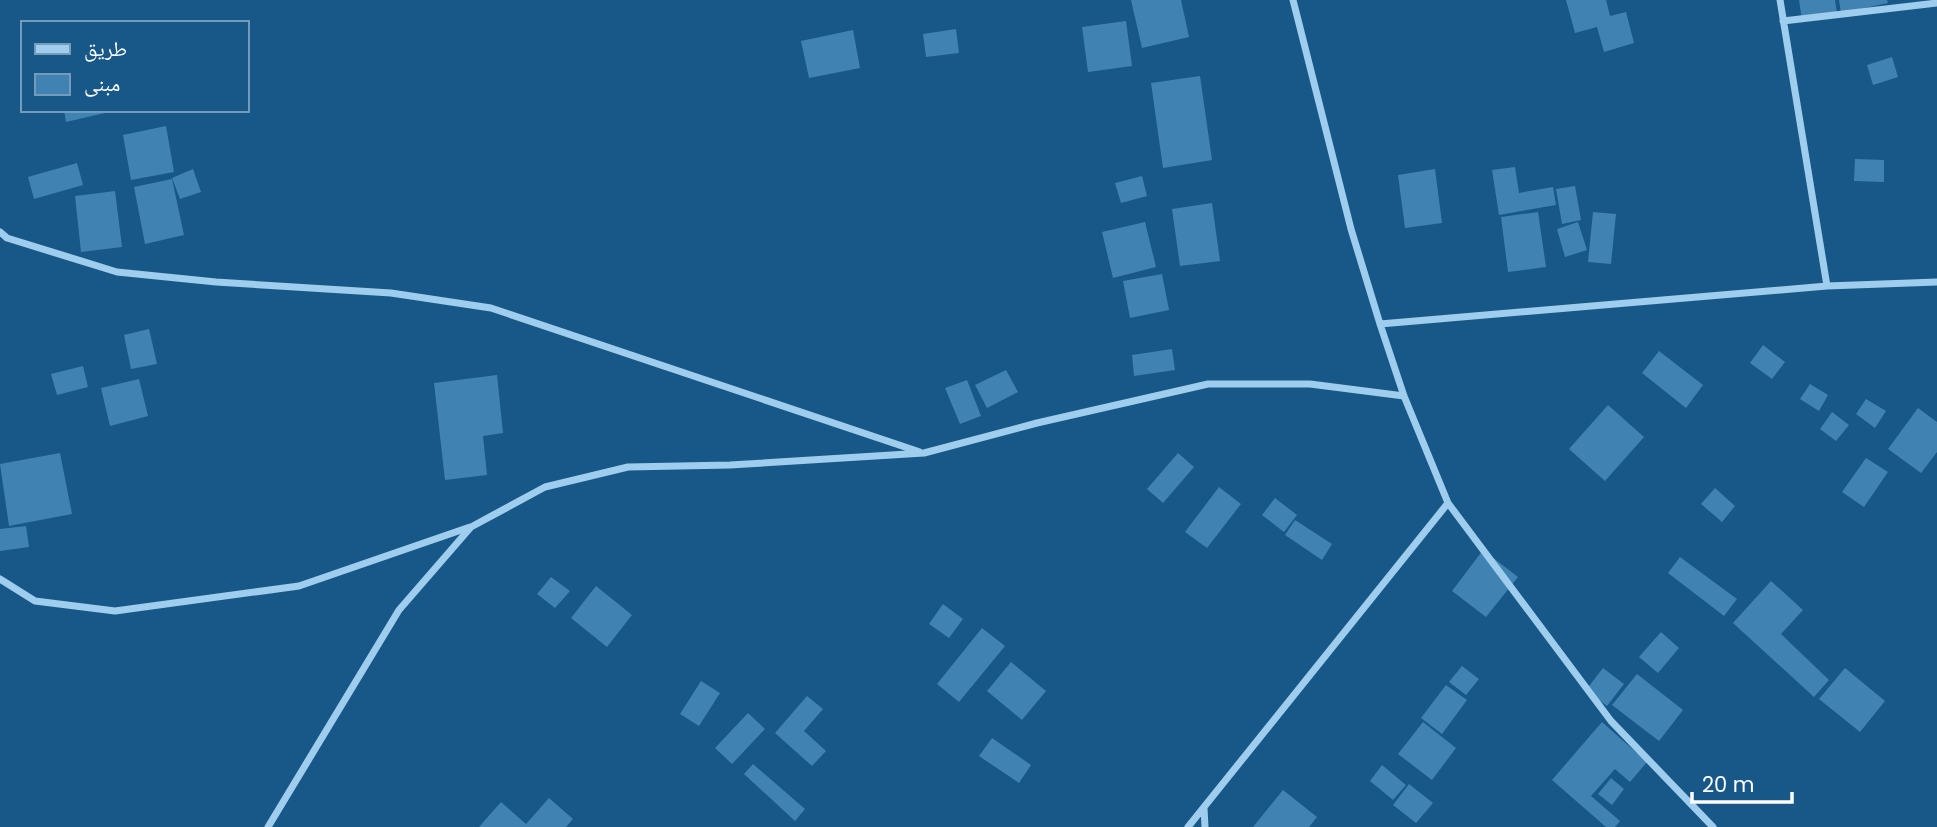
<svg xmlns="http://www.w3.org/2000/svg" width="1937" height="827" viewBox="0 0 1937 827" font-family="Poppins,'Noto Naskh Arabic',sans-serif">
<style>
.building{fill:#4082b2}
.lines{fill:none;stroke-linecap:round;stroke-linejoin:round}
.street{stroke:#9fcdee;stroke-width:7}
</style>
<rect width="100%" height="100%" fill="#175888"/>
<path class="building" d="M1131 0H1181L1189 37 1142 48Z
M1566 0H1606L1610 16 1626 12 1634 43 1604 52 1597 27 1575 33Z
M1799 0H1835L1837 14 1802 20Z
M1839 0H1887L1888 3 1841 13Z
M1126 21 1132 66 1088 72 1082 27Z
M956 29 959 53 926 57 923 34Z
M853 30 860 68 809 78 801 41Z
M1892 57 1898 77 1873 85 1867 65Z
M1200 76 1212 160 1163 168 1151 83Z
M64 110H104L105 113 66 122Z
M166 126 174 172 131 180 123 135Z
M1855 159 1884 160V182L1854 181Z
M77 163 83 185 34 199 28 177Z
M1515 167 1519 193 1553 187 1556 205 1499 215 1492 170Z
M193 169 201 192 180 199 172 178Z
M1435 169 1442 223 1405 228 1398 175Z
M1142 176 1147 196 1121 203 1115 183Z
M172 179 184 235 145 244 134 187Z
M1575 186 1581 220 1562 224 1556 189Z
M115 191 122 247 81 252 75 196Z
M1212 203 1220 261 1180 266 1172 209Z
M1538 212 1546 267 1508 272 1501 217Z
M1593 212 1616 214 1611 264 1588 262Z
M1145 222 1156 267 1113 278 1102 232Z
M1578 222 1587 250 1565 257 1557 229Z
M1162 274 1169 310 1130 318 1123 281Z
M149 329 157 364 131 369 124 335Z
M1763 345 1785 362 1772 379 1750 363Z
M1172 349 1175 370 1134 376 1132 355Z
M1659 351 1703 385 1686 408 1642 373Z
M83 366 88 387 57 395 51 374Z
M1006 370 1018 392 987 408 975 385Z
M497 375 503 433 483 436 487 475 445 480 434 383Z
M139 379 148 416 110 426 101 388Z
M967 380 981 416 960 424 945 388Z
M1810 384 1828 395 1819 411 1800 399Z
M1866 399 1886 411 1875 428 1856 414Z
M1608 405 1644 437 1605 481 1569 449Z
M1918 408 1937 422V452L1921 473 1888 449Z
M1832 412 1849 425 1836 441 1820 429Z
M60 453 72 514 9 526 0 464Z
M1178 453 1194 467 1163 503 1147 489Z
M1866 458 1888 472 1864 507 1842 492Z
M1219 487 1241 504 1207 548 1185 532Z
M1715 488 1735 506 1722 522 1701 504Z
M1275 498 1297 515 1284 532 1262 515Z
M1295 520 1332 544 1322 560 1285 535Z
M26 526 29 547 0 551V529Z
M1483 550 1518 577 1486 617 1452 591Z
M1680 557 1737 599 1724 616 1668 573Z
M551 577 570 591 555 608 537 594Z
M1771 581 1803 610 1781 634 1829 680 1814 697 1733 623Z
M596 586 632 615 607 647 571 618Z
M943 604 963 619 949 638 929 624Z
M982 628 1005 646 959 702 937 684Z
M1661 632 1679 648 1658 673 1639 657Z
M1011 662 1046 691 1022 720 987 691Z
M1462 666 1479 679 1466 695 1449 682Z
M1603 668 1624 684 1607 706 1586 690Z
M1845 668 1885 701 1860 732 1819 699Z
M1637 674 1683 710 1659 741 1612 705Z
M701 681 720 693 699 726 680 714Z
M1446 685 1467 700 1442 734 1421 718Z
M807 696 823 709 804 731 826 751 812 766 775 733Z
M748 713 765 729 732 764 715 748Z
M1423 722 1456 748 1432 780 1398 754Z
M1602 722 1647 762 1630 782 1615 769 1591 796 1620 821 1615 827H1606L1552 780Z
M992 738 1031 765 1019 783 979 756Z
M753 764 805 809 795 821 744 774Z
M1382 765 1406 785 1393 800 1370 781Z
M1611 778 1624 789 1612 805 1598 794Z
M1409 784 1433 803 1416 823 1393 805Z
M1283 790 1317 817 1309 827H1253Z
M549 798 573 819 566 827H479L501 802 526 824Z"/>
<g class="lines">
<path class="street" d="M1293 0 1351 229 1380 324 1404 396 1448 503 1611 721 1713 827
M1780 0 1827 286
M1783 21 1937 3
M0 232 7 238 117 272 216 282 391 293 491 308 920 452
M1380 324 1827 286 1937 282
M0 579 35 601 115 611 299 586 470 527
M1204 808 1205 827
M268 827 399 610 471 527 545 487 628 467 730 465 924 453 1037 423 1208 384H1310L1404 396
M1188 827 1448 503"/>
</g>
<rect x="21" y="21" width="228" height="91" fill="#175888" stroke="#749bb8" stroke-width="2"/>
<rect x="35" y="44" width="35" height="10" fill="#9fcdee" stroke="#749bb8" stroke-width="2"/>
<text x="84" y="56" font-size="21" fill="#ffffff">طريق</text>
<rect x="35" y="74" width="35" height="21" fill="#4082b2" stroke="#749bb8" stroke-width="2"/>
<text x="84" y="91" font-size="21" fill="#ffffff">مبنى</text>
<path d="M1692 792v10h100v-10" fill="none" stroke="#ffffff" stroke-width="3.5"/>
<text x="1702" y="792" font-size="21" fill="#ffffff" stroke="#175888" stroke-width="5" paint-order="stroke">20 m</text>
</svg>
